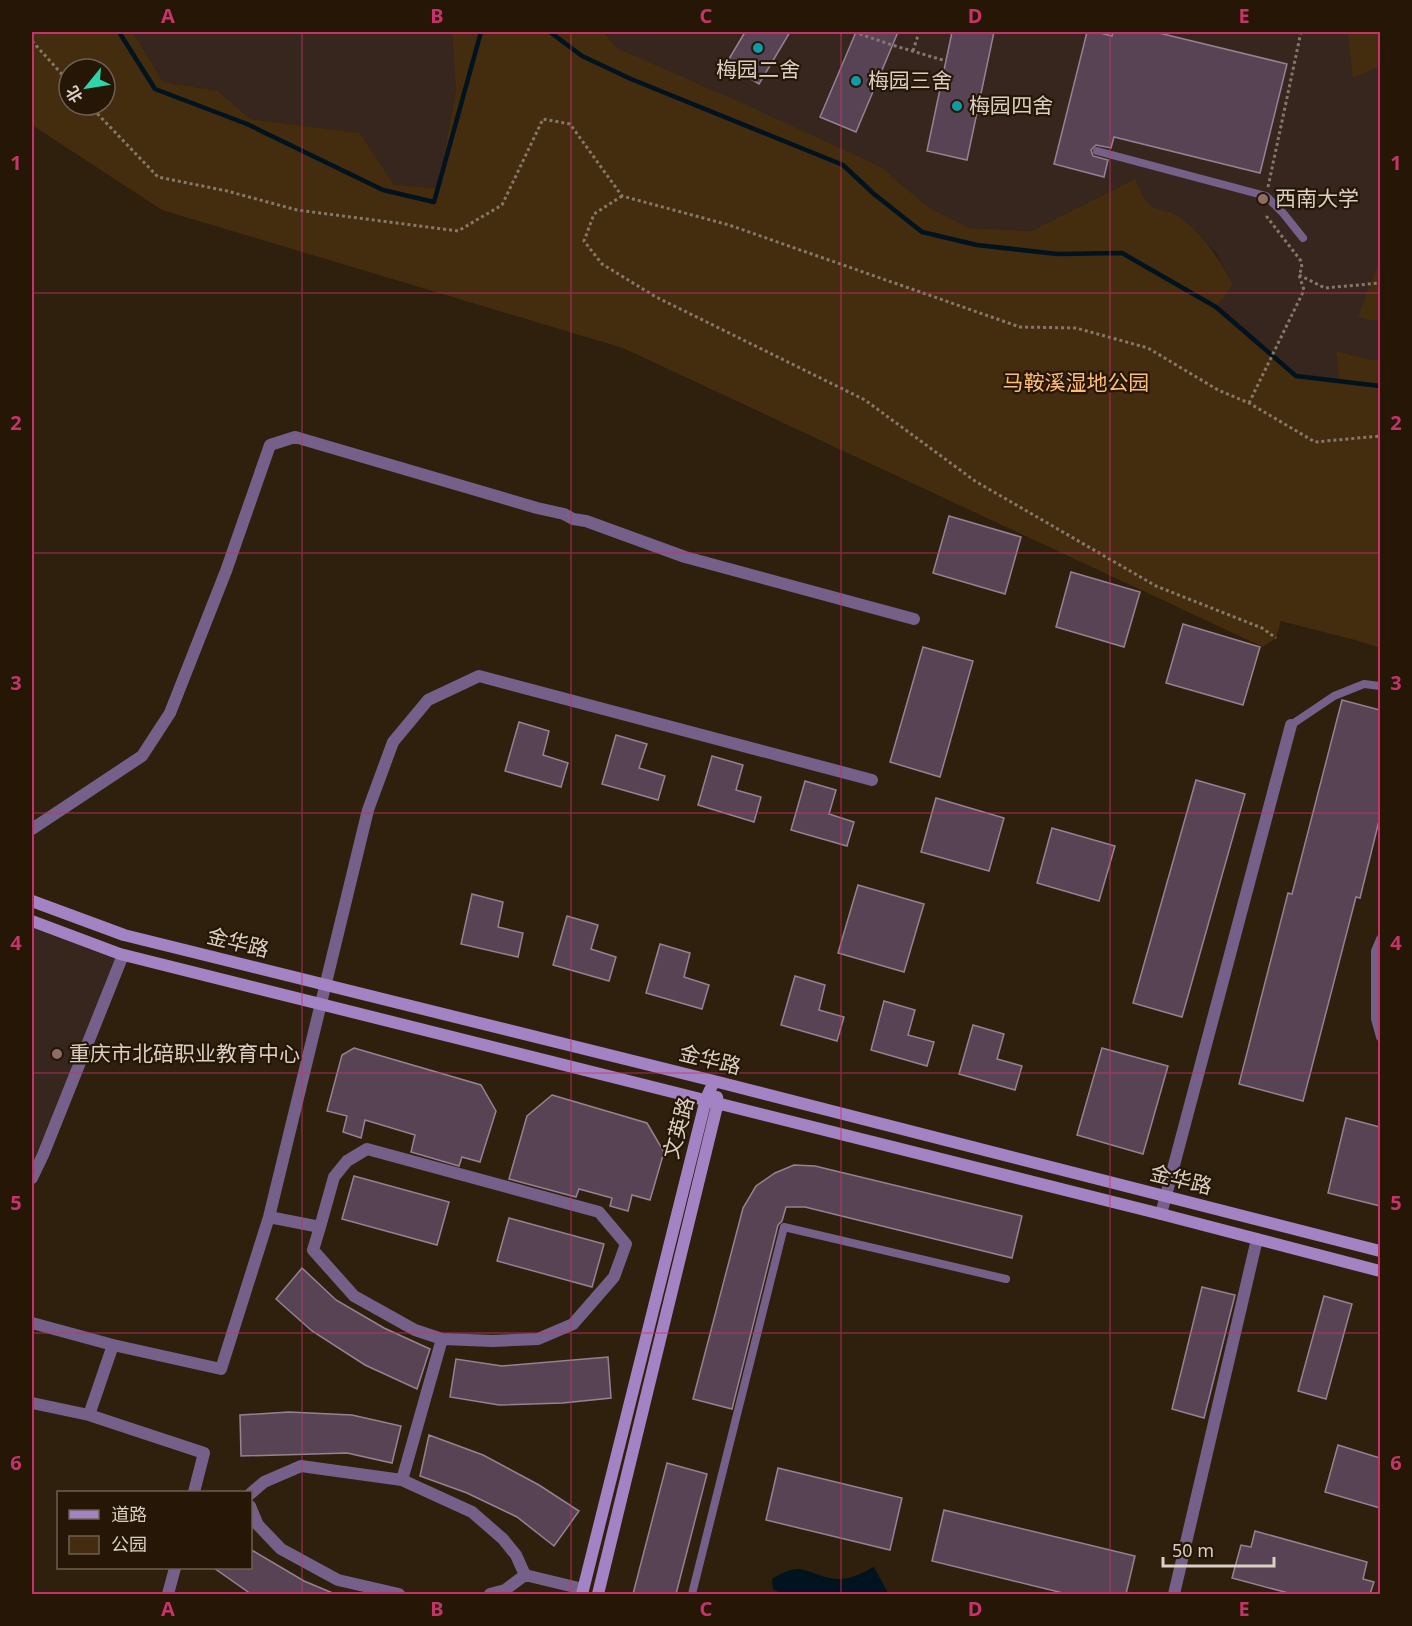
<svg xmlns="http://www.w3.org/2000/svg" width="1412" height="1626" viewBox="0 0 1412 1626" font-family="'Noto Sans','Noto Sans SC',sans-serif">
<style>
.education{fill:#37261e}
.green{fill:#442c0f;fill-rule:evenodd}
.water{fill:#01131e}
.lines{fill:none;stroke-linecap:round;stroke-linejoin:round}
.stream{stroke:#01131e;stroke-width:4.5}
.building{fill:#584354;stroke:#978093;stroke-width:1.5}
.path{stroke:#857869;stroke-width:3;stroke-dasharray:3 3;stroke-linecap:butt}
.service{stroke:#756089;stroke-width:8}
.minor{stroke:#756089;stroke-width:12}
.secondary{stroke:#a383c4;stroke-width:12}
.grid{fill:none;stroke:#c6336b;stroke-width:1.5;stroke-opacity:0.55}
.culture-dot{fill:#0f9aa8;stroke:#251605;stroke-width:2}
.education-dot{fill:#8d6e63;stroke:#251605;stroke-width:2}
.labels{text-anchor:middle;stroke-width:4.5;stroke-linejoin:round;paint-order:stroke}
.poi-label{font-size:21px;fill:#dacfc4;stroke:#251605;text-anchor:start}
.park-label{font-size:21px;fill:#febd73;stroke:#251605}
.street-label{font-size:21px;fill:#dacfc4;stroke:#251605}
.neatline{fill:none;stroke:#c6336b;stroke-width:2}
.grid-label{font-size:20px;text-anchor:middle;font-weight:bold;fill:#c6336b}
</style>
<rect width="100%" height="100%" fill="#2f1f0d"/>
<path class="education" d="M133 32H452L456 88 438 188 394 185 360 133 250 119 218 91 163 82Z
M604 32H1380V258L1359 316 1380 322V358L1372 360 1336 351 1339 381 1296 376 1216 307 1233 284 1217 254 1197 232 1177 215 1152 208 1140 191 1135 179 1031 231 969 228 929 208 881 167 617 48Z
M32 921 120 954 32 1178Z"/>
<path class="green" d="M32 32H133L163 82 218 91 250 119 360 133 394 185 438 188 456 89 452 32H604L617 48 755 109 881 167 929 208 969 228 1031 231 1135 179C1139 189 1146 205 1156 209 1163 211 1172 212 1178 216 1203 233 1219 259 1233 284L1216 307 1296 376 1339 381 1336 351 1372 360 1380 358V648L1355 640 1281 621 1276 638 1263 647 623 348 162 210 32 125ZM69 69H105V105H69Z
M1348 32H1380V66L1353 78Z
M1380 259V258V322L1358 317Z"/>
<path class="water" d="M874 1567 888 1593 885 1594H782L773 1589 772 1579C804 1558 808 1577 838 1579 850 1580 864 1572 874 1567Z"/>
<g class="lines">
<path class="stream" d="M119 32 155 89 247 124 383 190 434 202 481 32
M550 32 582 56 631 79 843 165 874 194 922 232 977 245 1057 254 1122 253 1216 307 1296 376 1380 386"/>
</g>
<path class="building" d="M745 32H790L759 84 726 64Z
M856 32H898L856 132 820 117Z
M952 32H994L967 160 927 151Z
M1087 32H1097L1112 36 1113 32H1155L1287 64 1260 173 1114 137 1111 148 1096 145 1091 150 1093 156 1108 160 1104 177 1054 164Z
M949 516 1021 537 1005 594 933 573Z
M1071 572 1140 592 1124 647 1056 627Z
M1183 624 1260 647 1243 705 1166 683Z
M923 647 973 661 940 777 890 762Z
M1342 700 1380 710V817L1360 898 1356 897 1303 1101 1239 1084 1288 893 1292 894Z
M519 722 549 731 543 755 568 763 561 787 505 771Z
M616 735 647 744 639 768 665 776 658 800 602 784Z
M712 756 743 765 736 790 761 797 754 822 698 805Z
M1196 780 1245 794 1182 1017 1133 1003Z
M805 781 836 790 829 814 854 822 847 846 791 830Z
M936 798 1004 818 989 871 921 852Z
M1052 828 1115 846 1099 901 1037 883Z
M858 885 924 904 904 972 838 953Z
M472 894 503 902 498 927 523 933 518 957 461 944Z
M567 916 598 925 591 949 616 957 609 981 553 965Z
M660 944 690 953 684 977 709 985 702 1009 646 993Z
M795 976 825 985 819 1010 844 1017 837 1041 781 1025Z
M884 1001 915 1010 908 1035 934 1042 927 1066 871 1050Z
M973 1025 1004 1034 997 1059 1022 1066 1015 1090 959 1074Z
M354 1048 481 1085 496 1111 480 1162 462 1157 459 1166 411 1152 415 1135 365 1120 361 1138 343 1132 347 1116 327 1111 342 1055Z
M1102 1048 1168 1066 1143 1154 1077 1135Z
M552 1095 647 1123 664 1152 650 1200 632 1195 628 1211 610 1206 612 1198 579 1189 576 1197 509 1179 527 1116Z
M1346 1118 1380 1127V1206L1328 1193Z
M794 1165 815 1166 1022 1216 1012 1258 805 1207H786L782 1221 778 1225 732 1409 693 1399 743 1208 756 1186 775 1173Z
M354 1176 449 1202 437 1245 342 1219Z
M509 1218 604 1244 592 1287 497 1261Z
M302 1268 336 1300 384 1328 430 1349 417 1389 365 1365 312 1331 276 1299Z
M1202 1287 1235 1295 1204 1418 1172 1409Z
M1324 1296 1352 1304 1326 1399 1298 1391Z
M608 1357 611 1398 563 1403 499 1405 450 1397 456 1359 502 1366Z
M289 1412 352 1415 401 1426 392 1463 347 1453 241 1456 240 1415Z
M429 1435 483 1455 539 1485 579 1511 554 1546 517 1517 467 1493 420 1476Z
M1338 1445 1380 1458V1508L1325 1492Z
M667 1463 707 1474 676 1594H633Z
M778 1468 902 1498 890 1550 766 1520Z
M944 1510 1135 1556 1126 1594H1067L932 1561Z
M1255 1531 1367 1562 1363 1579 1374 1582 1370 1594H1292L1232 1578 1241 1545 1251 1547Z
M250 1549 304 1581 335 1594H251L214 1568H250Z"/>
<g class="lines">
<path class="path" d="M854 32 892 45 946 61
M32 41 69 82
M913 51 919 32
M89 105 158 177 227 191 297 210 458 231 502 205 543 119 570 124 622 196 729 225 1020 327 1076 328 1148 348 1218 390 1249 403 1315 442 1380 436
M1268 187 1301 32
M622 196 594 214 584 241 602 264 656 297 865 400 975 481 1156 586 1262 628 1276 638
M1299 275 1325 288 1380 283
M1249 403 1304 290 1299 275 1302 268 1301 261 1267 217V214"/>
<path class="service" d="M1097 151 1266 196 1283 213 1303 238
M1291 725 1334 696 1364 684 1380 686
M1380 939 1375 951V1019L1380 1037
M692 1594 784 1227 1006 1279"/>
<path class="minor" d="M32 829 142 756 170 713 226 571 270 445 295 437 537 508 564 514 573 519 586 521 685 557 914 619
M32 1178 43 1155 123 955
M1161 1214 1291 725
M269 1217 320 1227 313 1250 354 1296 415 1330 442 1339 493 1341 538 1339 573 1324 614 1277 626 1244 599 1212 367 1149 347 1161 334 1177 320 1227
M32 1323 113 1345 221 1369 269 1217 368 810 393 742 428 700 479 676 872 780
M32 1403 89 1415 204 1453 194 1492
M89 1415 113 1345
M402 1480 442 1339
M250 1494 264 1482 301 1466 402 1480 472 1512 503 1539 516 1555 525 1575
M250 1506 258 1525 281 1549 338 1580 399 1594
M168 1594 175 1568
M490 1594 505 1590 525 1575 583 1589
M1174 1594 1257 1239"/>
<path class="secondary" d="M32 901 124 935 714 1081 1380 1251
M32 921 120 954 1161 1214 1380 1271
M582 1594 706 1099 714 1081
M598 1594 718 1102 717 1097"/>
</g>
<path class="grid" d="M302 32V1594M571 32V1594M841 32V1594M1110 32V1594M32 293H1380M32 553H1380M32 813H1380M32 1073H1380M32 1333H1380"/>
<g class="culture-dot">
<circle cx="758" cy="48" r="6"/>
<circle cx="856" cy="81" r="6"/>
<circle cx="957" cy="106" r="6"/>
</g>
<g class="education-dot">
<circle cx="1263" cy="199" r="6"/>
<circle cx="57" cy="1054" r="6"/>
</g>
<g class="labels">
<g class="poi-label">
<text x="758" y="77" text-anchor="middle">梅园二舍</text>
<text x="868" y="88">梅园三舍</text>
<text x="969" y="113">梅园四舍</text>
<text x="1275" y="206">西南大学</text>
<text x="69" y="1061">重庆市北碚职业教育中心</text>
</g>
<g class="park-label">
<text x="1076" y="390">马鞍溪湿地公园</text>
</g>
<g class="street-label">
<text transform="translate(238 943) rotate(14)" y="7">金华路</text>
<text transform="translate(710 1060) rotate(14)" y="7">金华路</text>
<text transform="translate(679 1128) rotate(-75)" y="7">文英路</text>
<text transform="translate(1181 1180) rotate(14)" y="7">金华路</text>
</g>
</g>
<rect width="1412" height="1626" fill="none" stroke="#251605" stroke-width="66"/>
<rect x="57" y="1491" width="195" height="78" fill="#251605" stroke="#6d6051" stroke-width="1.5"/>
<rect x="69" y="1510" width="30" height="9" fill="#a383c4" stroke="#6d6051" stroke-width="1.5"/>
<text x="111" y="1521" font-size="18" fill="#dacfc4">道路</text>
<rect x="69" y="1536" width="30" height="18" fill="#442c0f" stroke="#6d6051" stroke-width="1.5"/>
<text x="111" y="1551" font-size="18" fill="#dacfc4">公园</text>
<g transform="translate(87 87) rotate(240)"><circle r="28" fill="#251605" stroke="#6d6051" stroke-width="1.5"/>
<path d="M0-4.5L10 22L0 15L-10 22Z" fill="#2ed4aa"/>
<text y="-9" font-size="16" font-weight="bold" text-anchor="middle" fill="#dacfc4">北</text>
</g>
<path d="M1163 1557v9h111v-9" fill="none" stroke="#dacfc4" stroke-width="3"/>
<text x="1172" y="1557" font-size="18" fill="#dacfc4" stroke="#251605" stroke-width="4.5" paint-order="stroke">50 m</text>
<rect x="33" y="33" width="1346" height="1560" class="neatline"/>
<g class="grid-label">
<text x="168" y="23">A</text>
<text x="437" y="23">B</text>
<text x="706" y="23">C</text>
<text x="975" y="23">D</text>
<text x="1244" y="23">E</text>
<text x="16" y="170">1</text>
<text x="1396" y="170">1</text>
<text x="16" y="430">2</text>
<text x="1396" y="430">2</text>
<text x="16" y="690">3</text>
<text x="1396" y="690">3</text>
<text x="16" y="950">4</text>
<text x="1396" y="950">4</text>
<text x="16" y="1210">5</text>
<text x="1396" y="1210">5</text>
<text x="16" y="1470">6</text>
<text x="1396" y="1470">6</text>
<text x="168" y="1616">A</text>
<text x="437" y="1616">B</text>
<text x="706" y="1616">C</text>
<text x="975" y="1616">D</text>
<text x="1244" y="1616">E</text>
</g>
</svg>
